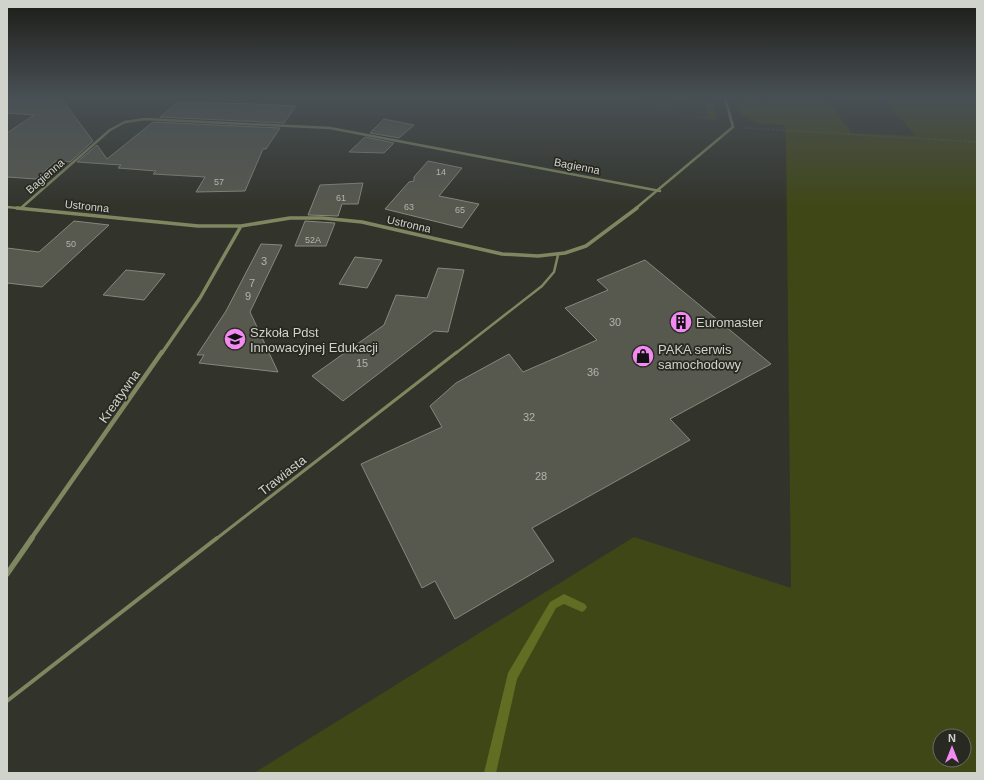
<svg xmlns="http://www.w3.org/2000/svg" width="984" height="780" viewBox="0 0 984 780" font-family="Helvetica,sans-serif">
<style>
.green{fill:#404716;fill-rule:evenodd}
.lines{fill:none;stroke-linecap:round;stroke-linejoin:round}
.stream{fill:#626d24;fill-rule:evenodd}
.building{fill:#57594f;stroke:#86887d}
.path{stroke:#73756e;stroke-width:1.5;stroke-dasharray:0.5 2;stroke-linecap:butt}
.service-far2{stroke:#7f8761;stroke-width:2.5}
.service-far1{stroke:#7f8761;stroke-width:3}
.service{stroke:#7f8761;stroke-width:4}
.minor-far3{stroke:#7f8761;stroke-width:2.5}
.minor-far2{stroke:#7f8761;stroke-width:3.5}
.minor-far1{stroke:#7f8761;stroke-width:4.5}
.minor{stroke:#7f8761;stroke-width:5.5}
.labels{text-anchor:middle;stroke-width:3.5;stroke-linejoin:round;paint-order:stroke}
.far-number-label{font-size:9px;fill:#b2b4ad}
.far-street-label{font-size:11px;fill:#d0d2cc;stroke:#282a21}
.number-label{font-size:11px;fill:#b2b4ad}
.poi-label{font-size:13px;fill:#d0d2cc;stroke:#282a21;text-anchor:start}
.street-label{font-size:13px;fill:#d0d2cc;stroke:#282a21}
</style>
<rect width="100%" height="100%" fill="#32342b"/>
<path class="green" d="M617 98 667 99 668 105Z
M734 98H825L852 133 916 136 883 98H977V773H254L634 537 791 588 786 135 784 125 760 124 742 115ZM940 736H964V760H940Z
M558 99 659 116 698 118V116H708L705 105 696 104 695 102 714 104 716 120 659 116Z"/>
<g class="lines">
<path class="stream" d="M564 594 585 604 587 607 585 610 582 612 564 604 556 608 517 679 496 773H484L508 673 550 602Z"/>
</g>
<path class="building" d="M7 98H61L93 141 70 162 56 161 36 179 7 177V133L34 115 7 113Z
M178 102 254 104 296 106 284 123 160 117Z
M384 119 414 125 399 138 370 133Z
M153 122 280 128 266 149H263L245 191 196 192 205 177 153 174 156 171 118 168 121 165 77 162 97 145 107 159Z
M365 137 394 143 384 153 349 152Z
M428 161 462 168 439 196 479 204 462 228 385 209 409 182 414 181V177Z
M363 183 358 204H342L338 216 308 215 320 185Z
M74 221 109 225 42 287 7 283V248L39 252Z
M305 221 335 223 326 246H295Z
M261 244 282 245 250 312 278 372 199 363 204 355H197L226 311Z
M355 257 382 260 367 288 339 284Z
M645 260 771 364 670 419 690 440 532 528 554 561 455 619 435 581 422 588 361 464 442 427 430 406 456 383 509 354 523 372 597 340 565 308 608 290 597 280Z
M438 268 464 270 448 332 434 331 343 401 312 376 384 325 396 295 427 298Z
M126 270 165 274 144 300 103 295Z"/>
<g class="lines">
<path class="path" d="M613 98 670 106 669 98
M651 98 669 99
M669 100 713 103
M670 106 671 114
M746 128 977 142"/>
<path class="service-far2" d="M456 353 542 286 554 272 558 255"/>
<path class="service-far1" d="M216 539 457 352"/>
<path class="service" d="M7 701 217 538"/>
<path class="minor-far3" d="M7 207 27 209
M21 208 110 130 125 122 145 119 330 128 660 191
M635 209 733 127 725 98"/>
<path class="minor-far2" d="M17 208 198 226H241L290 218H322L362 222 502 254 538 256 565 253 586 246 637 208
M162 353 200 298 241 226"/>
<path class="minor-far1" d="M31 539 162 352"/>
<path class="minor" d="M7 574 32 538"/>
</g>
<linearGradient id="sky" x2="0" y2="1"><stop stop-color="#1c1d18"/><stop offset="0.47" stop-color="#495055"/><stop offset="1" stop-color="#495055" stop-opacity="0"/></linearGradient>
<rect width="984" height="207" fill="url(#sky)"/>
<defs>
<g id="building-disc" transform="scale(1.15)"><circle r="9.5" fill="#f28af2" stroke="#282a21"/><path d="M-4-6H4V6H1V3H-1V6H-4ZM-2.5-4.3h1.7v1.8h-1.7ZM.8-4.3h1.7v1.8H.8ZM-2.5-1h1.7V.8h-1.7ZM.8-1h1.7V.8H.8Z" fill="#111"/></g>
<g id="school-disc" transform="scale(1.15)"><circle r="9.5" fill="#f28af2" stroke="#282a21"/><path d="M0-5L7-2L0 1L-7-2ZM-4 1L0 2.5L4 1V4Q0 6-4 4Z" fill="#111"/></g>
<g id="shop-disc" transform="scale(1.15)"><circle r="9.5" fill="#f28af2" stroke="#282a21"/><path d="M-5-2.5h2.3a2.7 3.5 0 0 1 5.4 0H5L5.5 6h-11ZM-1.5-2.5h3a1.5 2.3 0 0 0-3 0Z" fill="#111"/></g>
</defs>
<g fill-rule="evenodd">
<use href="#building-disc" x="681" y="322"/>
<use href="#school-disc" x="235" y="339"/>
<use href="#shop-disc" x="643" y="356"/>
</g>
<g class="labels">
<g class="far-number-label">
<text x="441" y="175">14</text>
<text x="219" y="185">57</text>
<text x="341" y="201">61</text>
<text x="409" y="210">63</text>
<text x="460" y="213">65</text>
<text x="313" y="243">52A</text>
<text x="71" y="247">50</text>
</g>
<g class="far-street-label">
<text transform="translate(577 166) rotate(11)" y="4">Bagienna</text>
<text transform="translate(45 176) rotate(-41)" y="4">Bagienna</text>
<text transform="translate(87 206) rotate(6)" y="4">Ustronna</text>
<text transform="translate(409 224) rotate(13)" y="4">Ustronna</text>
</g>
<g class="number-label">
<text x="264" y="265">3</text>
<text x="252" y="287">7</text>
<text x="248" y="300">9</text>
<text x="615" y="326">30</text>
<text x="362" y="367">15</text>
<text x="593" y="376">36</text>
<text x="529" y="421">32</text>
<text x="541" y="480">28</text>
</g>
<g class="poi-label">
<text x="696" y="327">Euromaster</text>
<text x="250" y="337">Szkoła Pdst<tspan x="250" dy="15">Innowacyjnej Edukacji</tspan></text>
<text x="658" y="354">PAKA serwis<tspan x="658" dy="15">samochodowy</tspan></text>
</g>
<g class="street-label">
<text transform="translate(119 396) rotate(-55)" y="5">Kreatywna</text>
<text transform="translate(282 475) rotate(-38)" y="5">Trawiasta</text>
</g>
</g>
<rect width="984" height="780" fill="none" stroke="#d0d2cc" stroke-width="16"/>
<g transform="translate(952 748)"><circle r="19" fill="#282a21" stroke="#6b6d65"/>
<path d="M0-3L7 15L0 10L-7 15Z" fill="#f28af2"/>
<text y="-6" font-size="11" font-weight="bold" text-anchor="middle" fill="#d0d2cc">N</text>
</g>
</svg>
